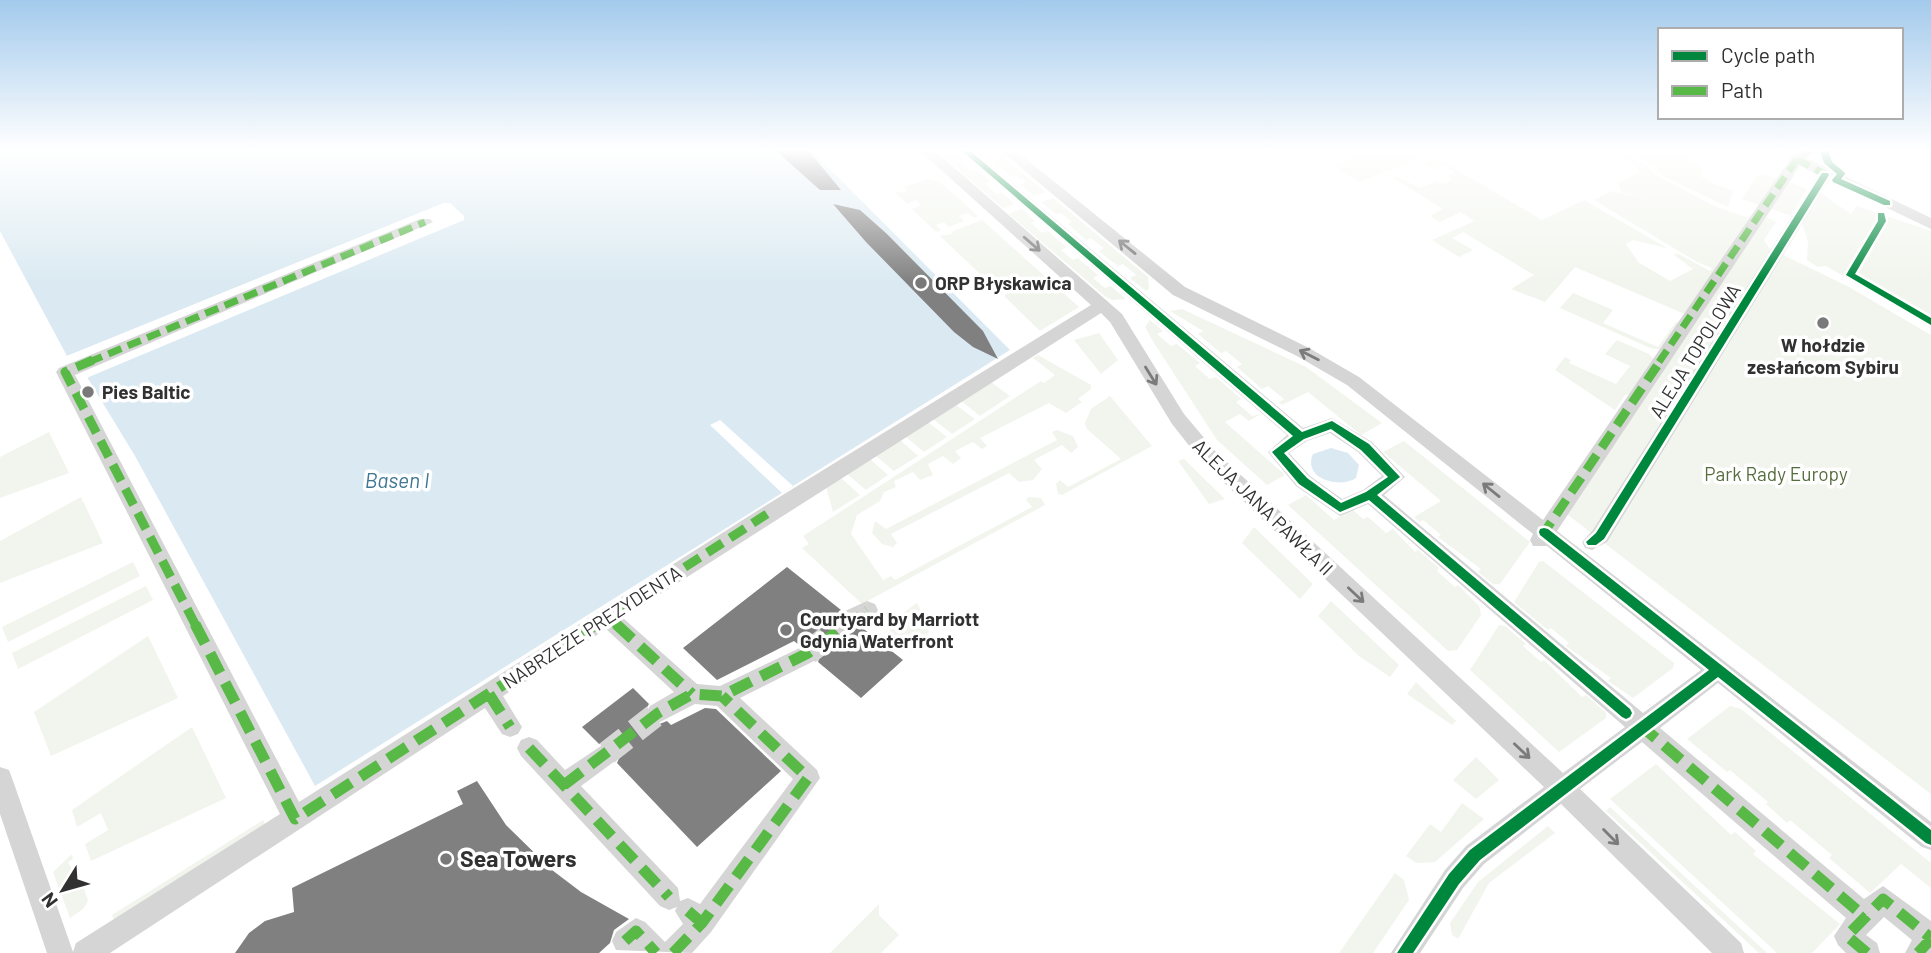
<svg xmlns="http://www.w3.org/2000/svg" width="1931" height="953" viewBox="0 0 1931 953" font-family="Barlow,sans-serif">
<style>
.green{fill:#f2f5ed}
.water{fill:#dbeaf2}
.pier{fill:#fff}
.building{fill:#808080}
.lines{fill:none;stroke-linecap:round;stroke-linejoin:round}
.minor-tunnel-far1{stroke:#d6d6d6;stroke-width:19;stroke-dasharray:19 10;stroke-linecap:butt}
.minor-tunnel{stroke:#d6d6d6;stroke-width:24;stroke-dasharray:24 12;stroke-linecap:butt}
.minor{fill:#d5d5d5;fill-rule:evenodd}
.quiet-far2{stroke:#58b947;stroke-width:7;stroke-dasharray:14 7;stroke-linecap:butt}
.quiet-far1{stroke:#58b947;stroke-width:9;stroke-dasharray:18 9;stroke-linecap:butt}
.quiet{stroke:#58b947;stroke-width:11;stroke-dasharray:22 11;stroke-linecap:butt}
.cycleway-casing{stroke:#fff;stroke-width:5}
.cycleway{fill:#00873e;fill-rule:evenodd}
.oneway{stroke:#7b7b7b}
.poi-dot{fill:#797979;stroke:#fff;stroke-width:2.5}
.labels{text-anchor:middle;stroke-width:7;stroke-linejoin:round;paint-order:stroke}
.poi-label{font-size:19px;font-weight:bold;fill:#313131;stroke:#fff;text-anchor:start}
.street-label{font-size:19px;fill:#313131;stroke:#fff}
.park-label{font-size:19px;fill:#566d3e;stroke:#fff}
.water-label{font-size:21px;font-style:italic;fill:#3f7693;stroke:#fff}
.near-poi-label{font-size:23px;font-weight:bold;fill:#313131;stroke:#fff;text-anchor:start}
</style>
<rect width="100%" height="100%" fill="#fff"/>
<path class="green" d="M936 150H953L965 160 960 162 971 171 976 169 990 181 985 184 997 194 1002 193 1015 204 1003 208Z
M980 150H995L1045 192 1034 196 1021 185 1025 182 1015 175 1011 176 994 163 998 160Z
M1371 150H1437L1359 182 1332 165Z
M1607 150C1621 150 1647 162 1654 174L1714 206 1751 219 1687 315 1575 267 1545 302 1511 289 1534 275 1463 232 1452 238 1473 250 1459 257 1432 240 1474 221 1461 212 1440 222 1430 216 1443 209 1392 177 1395 176 1420 188 1437 181 1443 184 1453 180 1448 176 1454 172 1445 166 1435 170 1424 164 1437 158 1542 220 1584 200 1667 248 1633 240 1626 244 1638 262 1670 281 1693 269 1674 255 1677 253 1710 271 1712 268 1697 262 1594 200 1612 191 1656 201 1621 192 1618 183 1638 173V167Z
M1622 150H1696L1688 161 1701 165V176L1713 184 1733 190 1728 207 1663 176 1656 167Z
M1763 174 1777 179 1761 206 1742 199 1757 176Z
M928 179 940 182 978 216 974 218 968 213 959 216 964 221 949 227 944 222 936 225 941 230 936 232 912 209 921 205 916 200 907 204 894 191 901 193 907 191 904 187Z
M1786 181 1807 189 1791 216 1769 208Z
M1821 193 1851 214 1857 206 1931 231V327L1826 266 1818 267 1807 260 1808 241 1802 223Z
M1053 198 1148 277 1149 289 1146 291 1130 278 1136 275 1123 264 1118 266 1099 251 1104 248 1091 238 1086 240 1068 224 1072 222 1061 213 1056 214 1041 202Z
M1022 209 1035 221 1031 223 1042 233 1048 231 1066 247 1061 250 1073 260 1078 258 1098 275 1093 278 1105 288 1111 286 1126 299 1112 300 1106 297 1009 214Z
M1763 215 1776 222 1764 240 1769 248 1849 287 1931 335V794L1564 512Z
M982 220 1079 307 1040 331 1004 296 1007 294 999 286 995 288 940 236 952 234 951 232Z
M1573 293 1613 310 1603 323 1658 347 1676 322 1681 324 1661 350 1650 348 1560 308Z
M1182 309 1306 367 1382 423 1361 435 1308 392 1282 405 1279 402 1284 399 1268 386 1262 389 1237 367 1242 364 1226 351 1221 353 1198 334 1203 331 1170 311Z
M1150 320 1163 331 1157 334 1171 346 1177 344 1200 363 1195 366 1210 379 1216 377 1241 399 1236 402 1252 416 1261 414 1249 421 1240 414 1225 422 1285 475 1267 485 1217 440 1154 343 1145 327Z
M1099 333 1118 360 1101 374 1074 340Z
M1617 340 1649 354 1655 360 1633 394 1625 395 1615 410 1555 370 1565 357 1571 360 1569 363 1616 384 1630 366 1605 354Z
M1038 355 1091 385V389L1078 399 1082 402 1066 413 1049 403 980 438 987 446 982 449 973 442 955 451 961 458 953 464 943 456 928 464 933 475 920 480 913 472 894 481 896 487 884 492 880 501 857 515 851 534 883 580 891 576 895 580 1032 507 1026 500 1028 497 1041 498 1045 505 862 604 802 548 809 544 803 536 1041 381 1044 383 1055 375 1033 358Z
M991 382 1010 396 980 416 961 401Z
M1110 396 1152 446 1062 495 1058 494 1056 484 1060 480 1068 487 1121 459 1087 429 1085 423 1091 409Z
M956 405 975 419 952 434 933 419Z
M928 422 947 437 924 452 906 437Z
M1057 430 1073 436 1078 447 1071 453 1062 445 1034 460 1042 469 1033 480 1019 482 1009 473 891 534 897 543 893 547 882 544 872 533 875 521 886 529 1057 440 1052 432Z
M49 432 69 473 0 498V457Z
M900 440 918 456 894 471 876 456Z
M1404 441 1530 542 1500 584H1493L1478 572 1481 569 1438 537 1441 535 1423 520 1420 522 1414 517 1441 501 1383 452Z
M870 459 888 475 866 490 847 474Z
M1184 459 1225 499 1209 504 1178 461Z
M841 478 860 495 833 512 826 487Z
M1306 495 1334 520 1352 509 1363 519 1368 517 1386 533 1393 529 1415 552 1418 550 1439 568 1437 571 1455 587 1458 585 1479 606 1481 615 1457 650 1448 651 1288 505Z
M81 497 103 543 0 583V541Z
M1254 527 1313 584 1300 599 1242 543Z
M1543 561 1674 663 1673 668 1633 698 1608 681 1611 678 1566 646 1569 643 1551 628 1548 630 1514 602 1539 562Z
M133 562 140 576 8 642 2 627Z
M146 586 153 600 18 669 12 653Z
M1331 601 1399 665 1390 677 1359 656 1318 616Z
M917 603 927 622 929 632 912 652 885 626Z
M1499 625 1505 626 1526 644 1523 646 1541 662 1544 660 1582 697 1586 695 1606 713V718L1559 752 1470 670Z
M148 636 178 698 51 756 34 712Z
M1416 682 1456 721 1452 725 1407 694Z
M1730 706 1741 709 1931 863V888L1901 864 1870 893 1829 858 1832 855 1790 820 1787 823 1766 804 1768 802 1730 770 1727 772 1687 739Z
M192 727 226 798 91 861 85 844 108 830 101 813 77 827 72 810Z
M1476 757 1499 780 1476 799 1453 780Z
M1656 764 1731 835 1735 832 1756 851 1753 854 1840 924 1812 953H1777L1610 799Z
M1462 803 1484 819 1435 862 1416 863 1406 856 1430 824 1441 832Z
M1610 807 1767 953H1759L1606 811Z
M263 820 267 828 116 924 112 915Z
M1548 826 1555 833 1489 883 1458 939 1452 935 1450 923 1478 882Z
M72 854 73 859 68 862 72 870 77 867 88 901 83 909 70 918 53 872Z
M1395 873 1404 880 1409 900 1373 953H1339Z
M879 904V915L899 935 881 953H830Z"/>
<path class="water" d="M0 150H811L1010 350 315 786 135 456 87 377 463 220 464 216 444 203 67 356 0 231Z
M1331 448 1348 453 1359 465 1356 478C1340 489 1302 479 1313 454Z"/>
<path class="pier" d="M444 203H450L464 216V220L84 379 86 374 460 218 445 206 69 359 67 356Z
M720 420 793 486 782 493 710 425Z"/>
<path class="building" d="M775 150H808L841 190H820Z
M833 204 860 210 887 234 983 331 998 359 973 347 954 332 866 242Z
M787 567 841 610 838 619 842 626 852 629 860 626 903 660 861 698 818 662 821 652 817 643 809 641 799 645 794 641 717 680 683 648Z
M633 688 649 704 644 712 648 721 657 725 667 721 671 725 705 708 716 709 781 771 697 847 617 763 621 754 617 744 608 740 599 744 582 727Z
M477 781 506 825 552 870 581 892 629 919 614 930 610 943 599 953H235L249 933 265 921 294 912 292 888 463 804 457 791Z"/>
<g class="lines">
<path class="minor-tunnel-far1" d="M841 626 851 618"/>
<path class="minor-tunnel" d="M808 653 844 624
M607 753 658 713"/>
<path class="minor" d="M919 150H934L1122 314 1184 414 1216 452 1563 773 1625 727 1368 504 1340 516 1296 486 1268 452 1287 435 958 150H973L1303 428 1332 418 1372 442 1405 477 1384 495 1643 713 1701 670 1547 546H1533L1530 540 1533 534 1347 385 1297 356 1173 295 1000 150H1015L1185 287 1309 348 1359 377 1543 520 1792 156 1801 150H1816L1807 158 1931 218V229L1829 180 1607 542 1592 550 1585 548 1582 542 1593 530 1818 175 1800 166 1557 531 1931 822V850L1922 847 1718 683 1660 728 1864 899 1883 886 1931 921V953H1905L1912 940 1884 917 1866 935 1877 943 1880 953H1846L1838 945 1834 936 1846 918 1642 742 1580 789 1741 943 1744 953H1712L1561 804 1484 864 1463 888 1420 953H1391L1445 870 1466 846 1544 787 1202 462 1172 424 1110 322 1101 313 623 618 697 684 720 686 808 644 816 646 819 653 816 660 740 698 817 770 820 778 711 932 692 953 616 950 612 941 616 932 636 918 645 922 665 942 683 924 675 911 677 907 669 910 660 906 521 756 517 748 521 740 529 737 537 740 565 770 607 742 615 745 619 753 615 761 581 786 678 888 680 901 688 898 700 904 793 779 717 706 695 704 658 723 650 720 646 713 650 706 674 692 606 629 503 696 522 727 518 734 510 737 502 734 485 708 110 953H47L0 814V767L9 770 12 778 73 952 76 943 280 814 56 372 59 368 420 219H430L433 222 75 375 299 802 760 509 1091 305ZM1330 433 1358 452 1382 476 1363 490 1342 499 1310 476 1289 453 1307 441Z
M867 601 875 604 878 610 875 616 851 627 843 624 840 618 843 612Z"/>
<path class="quiet-far2" d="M1797 159 1830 177
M89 362 425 222
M1659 362 1797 159 1809 150"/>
<path class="quiet-far1" d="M93 360 65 372 196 626
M1541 537 1661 360
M608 617 618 626
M594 626 767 514
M845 626 867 610"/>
<path class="quiet" d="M195 624 295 819 597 624
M616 624 692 694
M489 694 510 727
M1639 724 1865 917
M529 748 669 897
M564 785 658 713 692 694 722 696 808 653 848 624
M688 911 702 923
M625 941 636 931 656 953
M673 953 702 923 808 778 722 696
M1867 953 1847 936 1883 899 1931 938
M1918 953 1931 939"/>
<g class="cycleway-casing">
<path id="cycleway" d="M961 150H969L1302 432 1332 421 1369 444 1400 477 1377 495 1630 709 1632 713 1630 717 1626 719 1622 717 1369 500 1340 512 1299 484 1272 452 1293 436ZM1331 429 1361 450 1388 477 1366 492 1341 503 1307 478 1284 453 1304 439Z
M1820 150H1828L1832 162 1844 172 1845 174 1841 179 1890 201V205H1884L1833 182 1832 180 1837 174 1824 163Z
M1822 173H1828L1829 175 1604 539 1596 545H1588L1586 542 1596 533Z
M1878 213H1884L1886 221 1855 274 1931 318V325L1846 275 1878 221Z
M1544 528 1548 529 1931 830V845L1926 843 1718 677 1480 860 1459 884 1413 953H1397L1449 874 1470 850 1709 670 1540 535 1539 532 1540 529Z"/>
</g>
<use href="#cycleway" class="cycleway"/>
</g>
<defs><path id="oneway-shaft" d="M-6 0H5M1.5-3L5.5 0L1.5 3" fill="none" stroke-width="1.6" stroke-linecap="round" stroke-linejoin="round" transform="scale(1.75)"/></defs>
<g class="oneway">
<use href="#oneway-shaft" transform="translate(1032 244) rotate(41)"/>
<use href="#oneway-shaft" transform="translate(1127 247) rotate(-141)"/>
<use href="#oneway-shaft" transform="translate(1309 355) rotate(-153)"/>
<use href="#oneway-shaft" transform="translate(1151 376) rotate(58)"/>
<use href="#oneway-shaft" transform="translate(1491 490) rotate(-141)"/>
<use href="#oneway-shaft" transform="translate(1356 595) rotate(43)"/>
<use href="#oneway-shaft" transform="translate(1522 751) rotate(43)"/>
<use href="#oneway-shaft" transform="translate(1611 837) rotate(45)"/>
</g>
<linearGradient id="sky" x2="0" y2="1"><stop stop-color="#a3caec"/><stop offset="0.53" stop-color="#fff"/><stop offset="1" stop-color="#fff" stop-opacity="0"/></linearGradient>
<rect width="1931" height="283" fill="url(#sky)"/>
<g class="poi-dot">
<circle cx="921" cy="283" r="7"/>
<circle cx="1823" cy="323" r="7"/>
<circle cx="88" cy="392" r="7"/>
<circle cx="786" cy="630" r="7"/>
<circle cx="446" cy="859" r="7"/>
</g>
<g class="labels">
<g class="poi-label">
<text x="935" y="290">ORP Błyskawica</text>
<text x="1823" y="352" text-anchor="middle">W hołdzie<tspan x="1823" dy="22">zesłańcom Sybiru</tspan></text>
<text x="102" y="399">Pies Baltic</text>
<text x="800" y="626">Courtyard by Marriott<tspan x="800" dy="22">Gdynia Waterfront</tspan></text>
</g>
<g class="street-label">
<text transform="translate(1695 351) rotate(-58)" y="7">ALEJA TOPOLOWA</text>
<text transform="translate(1263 507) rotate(44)" y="7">ALEJA JANA PAWŁA II</text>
<text transform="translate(592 627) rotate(-33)" y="7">NABRZEŻE PREZYDENTA</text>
</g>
<g class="park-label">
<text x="1776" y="481">Park Rady Europy</text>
</g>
<g class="water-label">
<text x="397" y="488">Basen I</text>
</g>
<g class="near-poi-label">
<text x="460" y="867">Sea Towers</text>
</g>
</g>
<rect x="1658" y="28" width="245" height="91" fill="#ffffff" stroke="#adadad" stroke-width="2"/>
<rect x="1672" y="51" width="35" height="10" fill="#00873e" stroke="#adadad" stroke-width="2"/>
<text x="1721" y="63" font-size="21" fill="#313131">Cycle path</text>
<rect x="1672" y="86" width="35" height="10" fill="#58b947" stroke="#adadad" stroke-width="2"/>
<text x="1721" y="98" font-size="21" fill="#313131">Path</text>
<g transform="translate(63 890) rotate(233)" stroke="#ffffff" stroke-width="5" paint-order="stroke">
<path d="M0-5L12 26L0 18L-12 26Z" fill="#313131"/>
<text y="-10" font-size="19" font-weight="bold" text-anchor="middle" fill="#313131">N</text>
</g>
</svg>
